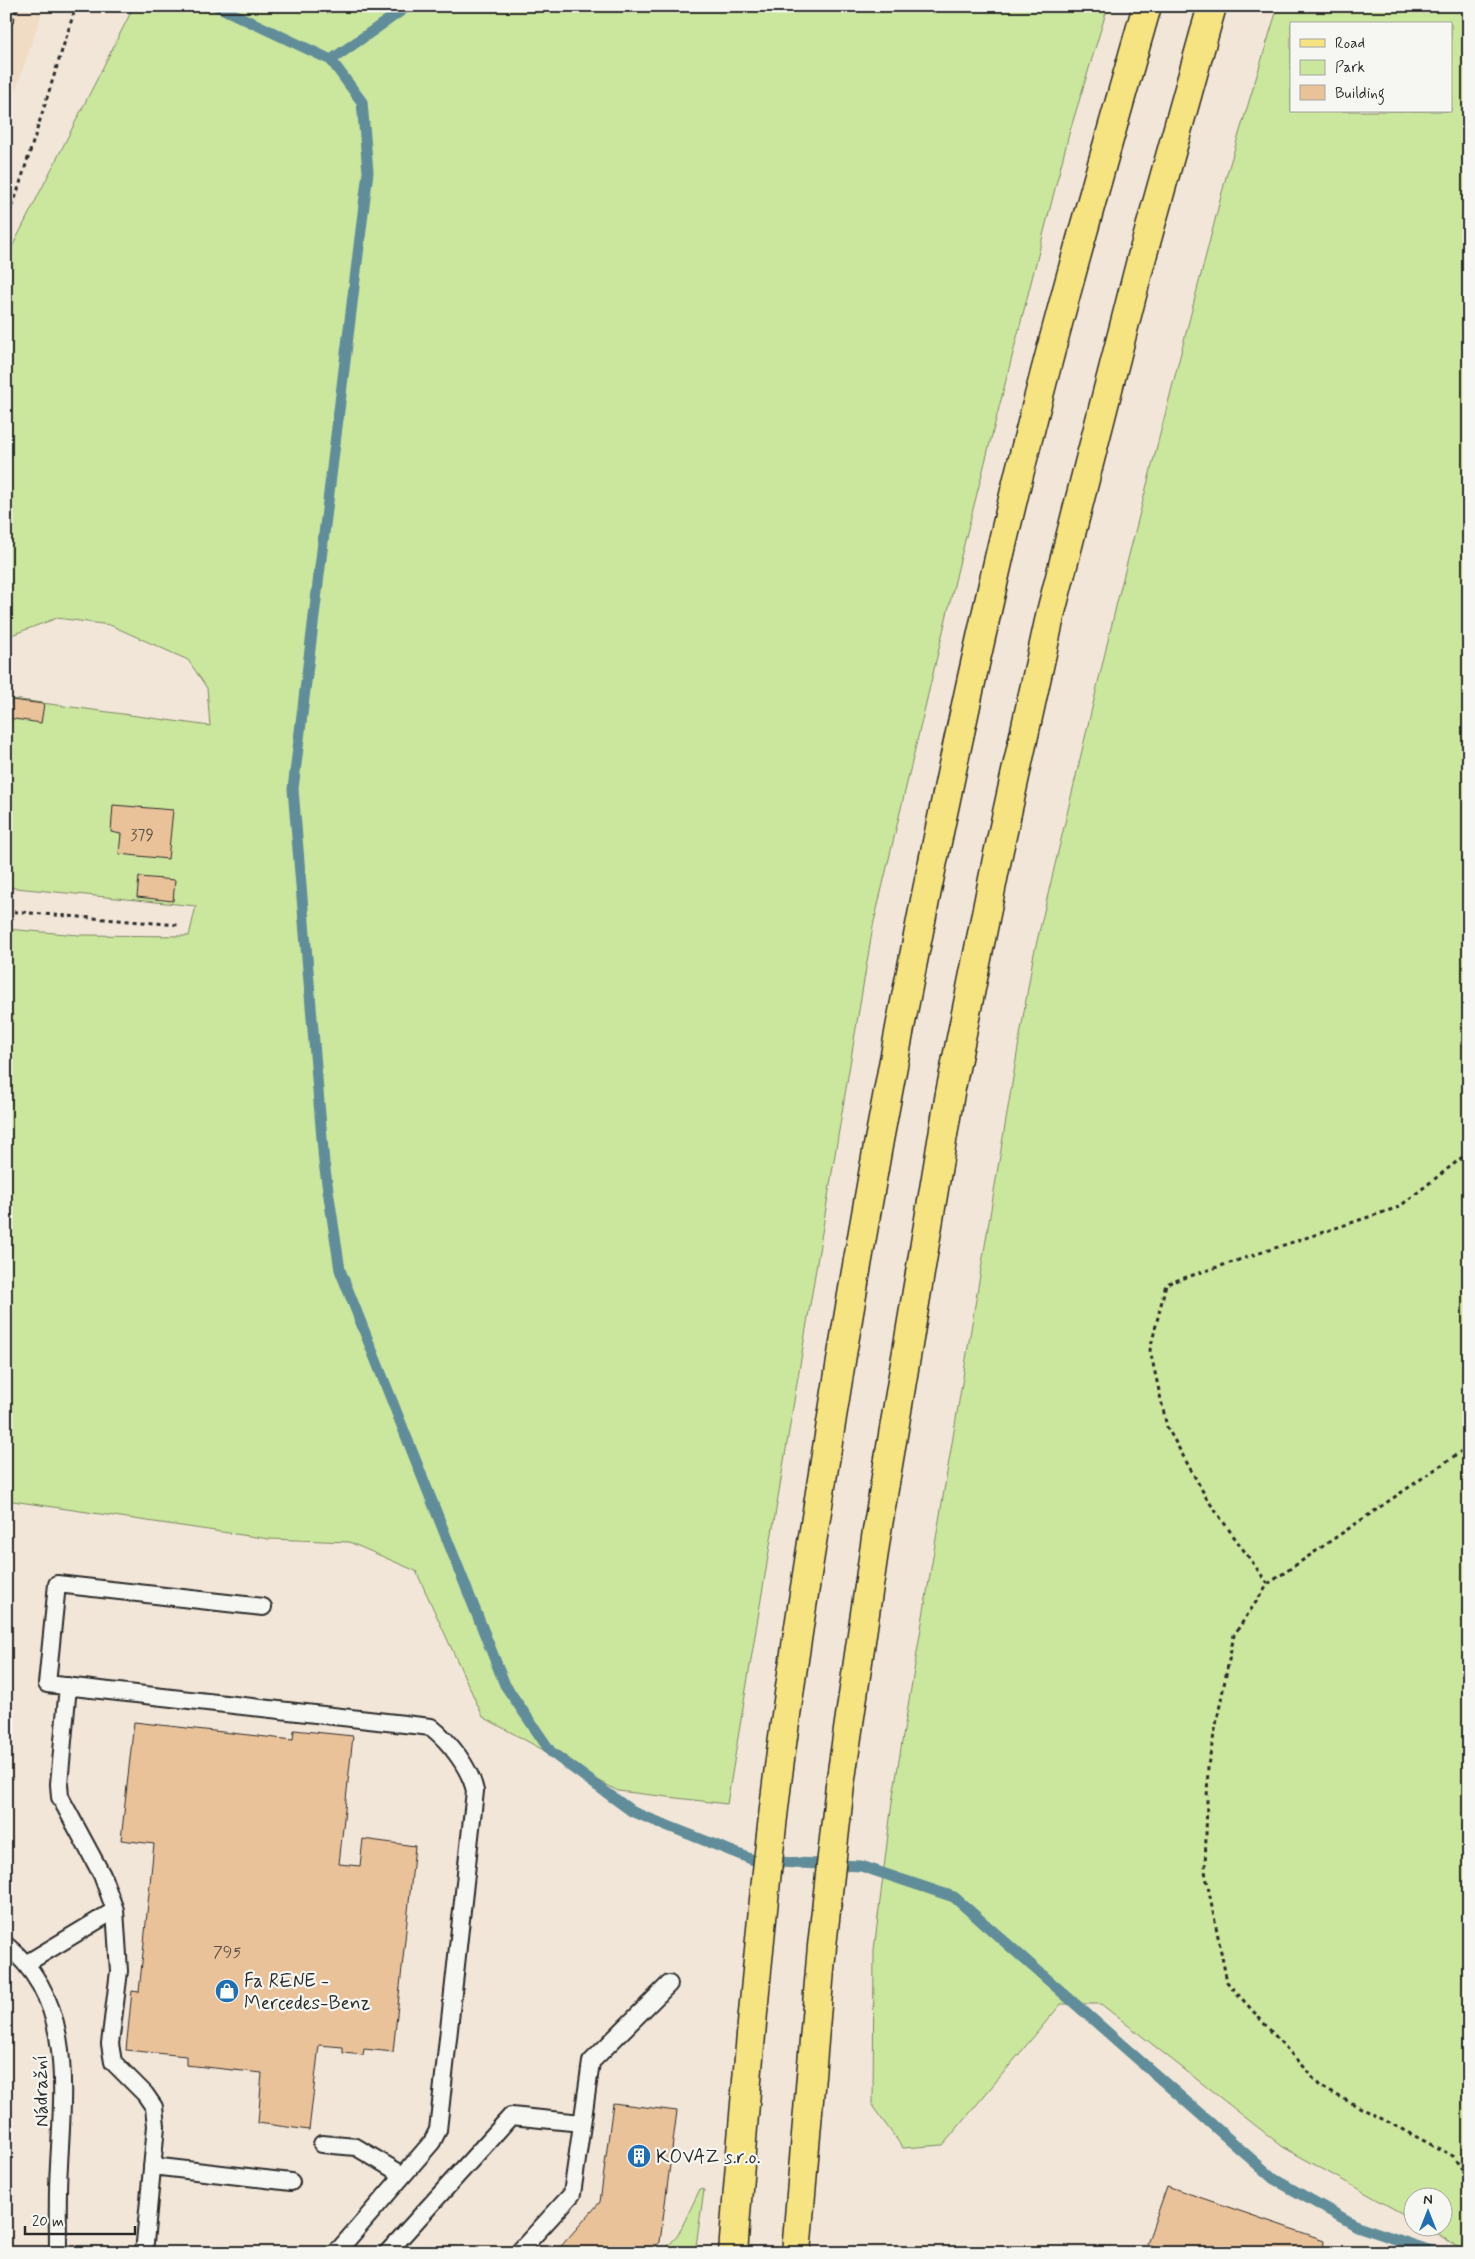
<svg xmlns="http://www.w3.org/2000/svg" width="1475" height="2259" viewBox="0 0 1475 2259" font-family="Mynerve,sans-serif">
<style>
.built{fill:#f0dbc5}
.green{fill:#cbe69d;stroke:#7b8864;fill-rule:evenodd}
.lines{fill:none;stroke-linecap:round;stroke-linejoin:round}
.stream{stroke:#608d99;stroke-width:11}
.building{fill:#eac29a;stroke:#2b2b2b}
.lane-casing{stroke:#2b2b2b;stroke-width:20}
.primary-casing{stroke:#2b2b2b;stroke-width:31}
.path{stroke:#2b2b2b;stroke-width:3;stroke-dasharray:4 4;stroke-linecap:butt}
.lane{stroke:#f6f6f2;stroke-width:16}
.primary{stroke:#f6e381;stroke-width:28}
.rail{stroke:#2b2b2b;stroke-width:4;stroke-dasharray:8 4;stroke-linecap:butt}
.labels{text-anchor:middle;stroke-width:4.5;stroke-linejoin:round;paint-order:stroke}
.number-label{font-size:16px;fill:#5b5147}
.poi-label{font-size:19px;fill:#2b2b2b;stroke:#f6f6f2;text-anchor:start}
.street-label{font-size:19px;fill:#2b2b2b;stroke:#f6f6f2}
</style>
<rect width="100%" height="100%" fill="#f2e6d8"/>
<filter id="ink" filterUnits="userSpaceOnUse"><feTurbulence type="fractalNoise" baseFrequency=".02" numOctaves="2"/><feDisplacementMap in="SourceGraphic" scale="10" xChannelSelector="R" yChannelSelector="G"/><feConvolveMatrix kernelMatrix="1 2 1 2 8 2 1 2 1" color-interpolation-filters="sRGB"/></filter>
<g filter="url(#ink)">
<path class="built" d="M6 6H44L6 119Z"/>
<path class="green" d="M134 6H1108L1069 134 960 560 873 926 727 1804 618 1791 483 1717 416 1571 349 1542 269 1539 6 1500V929L79 935 189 936 196 906 6 887V698L210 726 207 688 188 660 110 625 57 618 6 637V259Z
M1278 6H1469V2147L1463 2153 1461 2166 1464 2190 1469 2200V2253L1425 2227 1442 2226V2196H1412V2219L1283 2147 1101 2004H1061L943 2145 903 2148 873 2107 874 1950 892 1802 1033 958 1118 598 1226 177ZM1291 24H1451V111H1291Z
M700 2189 704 2190 695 2253H662L678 2235Z"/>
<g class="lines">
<path class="stream" d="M217 6 331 60 408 6
M331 60 362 102 368 172 293 789 324 1163 340 1270 505 1685 551 1752 633 1812 756 1861 861 1866 954 1897 1274 2179 1357 2226 1437 2253"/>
</g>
<path class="building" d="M11 700 44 704 41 723 8 718Z
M113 805 173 810 168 859 119 854 121 834 111 832Z
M139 877 175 880 173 901 137 897Z
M134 1722 293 1740 294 1730 353 1736 339 1864 360 1866 363 1839 415 1846 393 2052 364 2049 363 2055 343 2053V2047L319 2045 309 2130 258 2123 262 2073 186 2065V2056L126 2050 132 1991 139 1992 154 1844 121 1840Z
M613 2103 677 2111 660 2242 650 2253H555L600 2202Z
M1167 2186 1324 2240 1323 2253H1173L1147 2244Z"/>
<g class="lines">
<g class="lane-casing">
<path id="lane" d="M263 1607 57 1584 47 1684 431 1727C450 1742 470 1768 475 1791L438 2130 432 2142 336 2253
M68 1686 59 1784 60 1797 102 1875 115 1910 119 1971 110 2044 113 2062 145 2094 154 2107 156 2126 144 2253
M6 1945C74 1999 63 2087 59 2165 57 2194 58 2223 58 2253
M27 1963 115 1910
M322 2144 356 2147 403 2175
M152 2166 291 2182
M387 2253 511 2116 582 2123
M518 2253 572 2194 591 2062 669 1984"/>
</g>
<g class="primary-casing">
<path id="primary" d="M733 2253C745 2096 758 1939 777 1783 791 1669 810 1556 828 1442 873 1155 928 868 993 584 1037 390 1092 198 1147 6
M796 2253 822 1946 840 1785 877 1531 950 1093 998 854 1051 612 1140 264 1212 6"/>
</g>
<path class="path" d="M6 221 16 196 76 6
M6 911 179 925
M1469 1446 1268 1584 1234 1635 1208 1765 1205 1871 1227 1982 1321 2087 1453 2156 1469 2180
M1268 1584 1207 1499 1167 1427 1150 1350 1166 1284 1399 1207 1469 1152"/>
<use href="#lane" class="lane"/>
<use href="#primary" class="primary"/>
<path class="rail" d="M6 35 18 6"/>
</g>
</g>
<defs>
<g id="shop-disc" transform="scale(1.25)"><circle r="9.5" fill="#1f6fb2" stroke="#f6f6f2"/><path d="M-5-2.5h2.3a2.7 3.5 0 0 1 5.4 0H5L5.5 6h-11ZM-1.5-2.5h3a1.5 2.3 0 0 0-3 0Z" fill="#fff"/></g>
<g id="building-disc" transform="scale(1.25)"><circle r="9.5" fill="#1f6fb2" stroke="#f6f6f2"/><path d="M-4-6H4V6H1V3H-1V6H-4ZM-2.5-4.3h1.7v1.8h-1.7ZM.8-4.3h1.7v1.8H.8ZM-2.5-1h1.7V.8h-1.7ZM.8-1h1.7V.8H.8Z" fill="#fff"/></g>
</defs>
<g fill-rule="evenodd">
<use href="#shop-disc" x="227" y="1991"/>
<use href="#building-disc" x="639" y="2156"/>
</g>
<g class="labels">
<g class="number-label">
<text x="142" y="840">379</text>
<text x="227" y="1957">795</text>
</g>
<g class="poi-label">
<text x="244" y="1987">Fa RENE -<tspan x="244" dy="22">Mercedes-Benz</tspan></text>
<text x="656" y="2163">KOVAZ s.r.o.</text>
</g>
<g class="street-label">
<text transform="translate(40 2091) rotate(-91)" y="7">Nádražní</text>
</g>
</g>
<rect width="1475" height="2259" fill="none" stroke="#f6f6f2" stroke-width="25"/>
<rect x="12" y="12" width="1450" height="2234" fill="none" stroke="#2b2b2b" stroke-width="2" filter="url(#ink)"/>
<rect x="1290" y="22" width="162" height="90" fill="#f6f6f2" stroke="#a5a5a2"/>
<rect x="1300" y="39" width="25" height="8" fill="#f6e381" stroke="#a5a5a2"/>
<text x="1335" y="48" font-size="15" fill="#2b2b2b">Road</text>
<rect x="1300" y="60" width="25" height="15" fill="#cbe69d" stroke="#a5a5a2"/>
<text x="1335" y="72" font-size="15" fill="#2b2b2b">Park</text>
<rect x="1300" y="85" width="25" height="15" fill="#eac29a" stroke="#a5a5a2"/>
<text x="1335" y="98" font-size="15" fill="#2b2b2b">Building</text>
<g transform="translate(1428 2212)"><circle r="24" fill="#f6f6f2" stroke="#a5a5a2"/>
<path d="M0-4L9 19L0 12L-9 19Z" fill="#1f6fb2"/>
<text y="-8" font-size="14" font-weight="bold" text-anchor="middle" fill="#2b2b2b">N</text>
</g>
<path d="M25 2226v8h110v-8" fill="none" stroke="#2b2b2b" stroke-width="2.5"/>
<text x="32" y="2226" font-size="15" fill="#2b2b2b" stroke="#f6f6f2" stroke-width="4" paint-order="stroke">20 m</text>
</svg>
